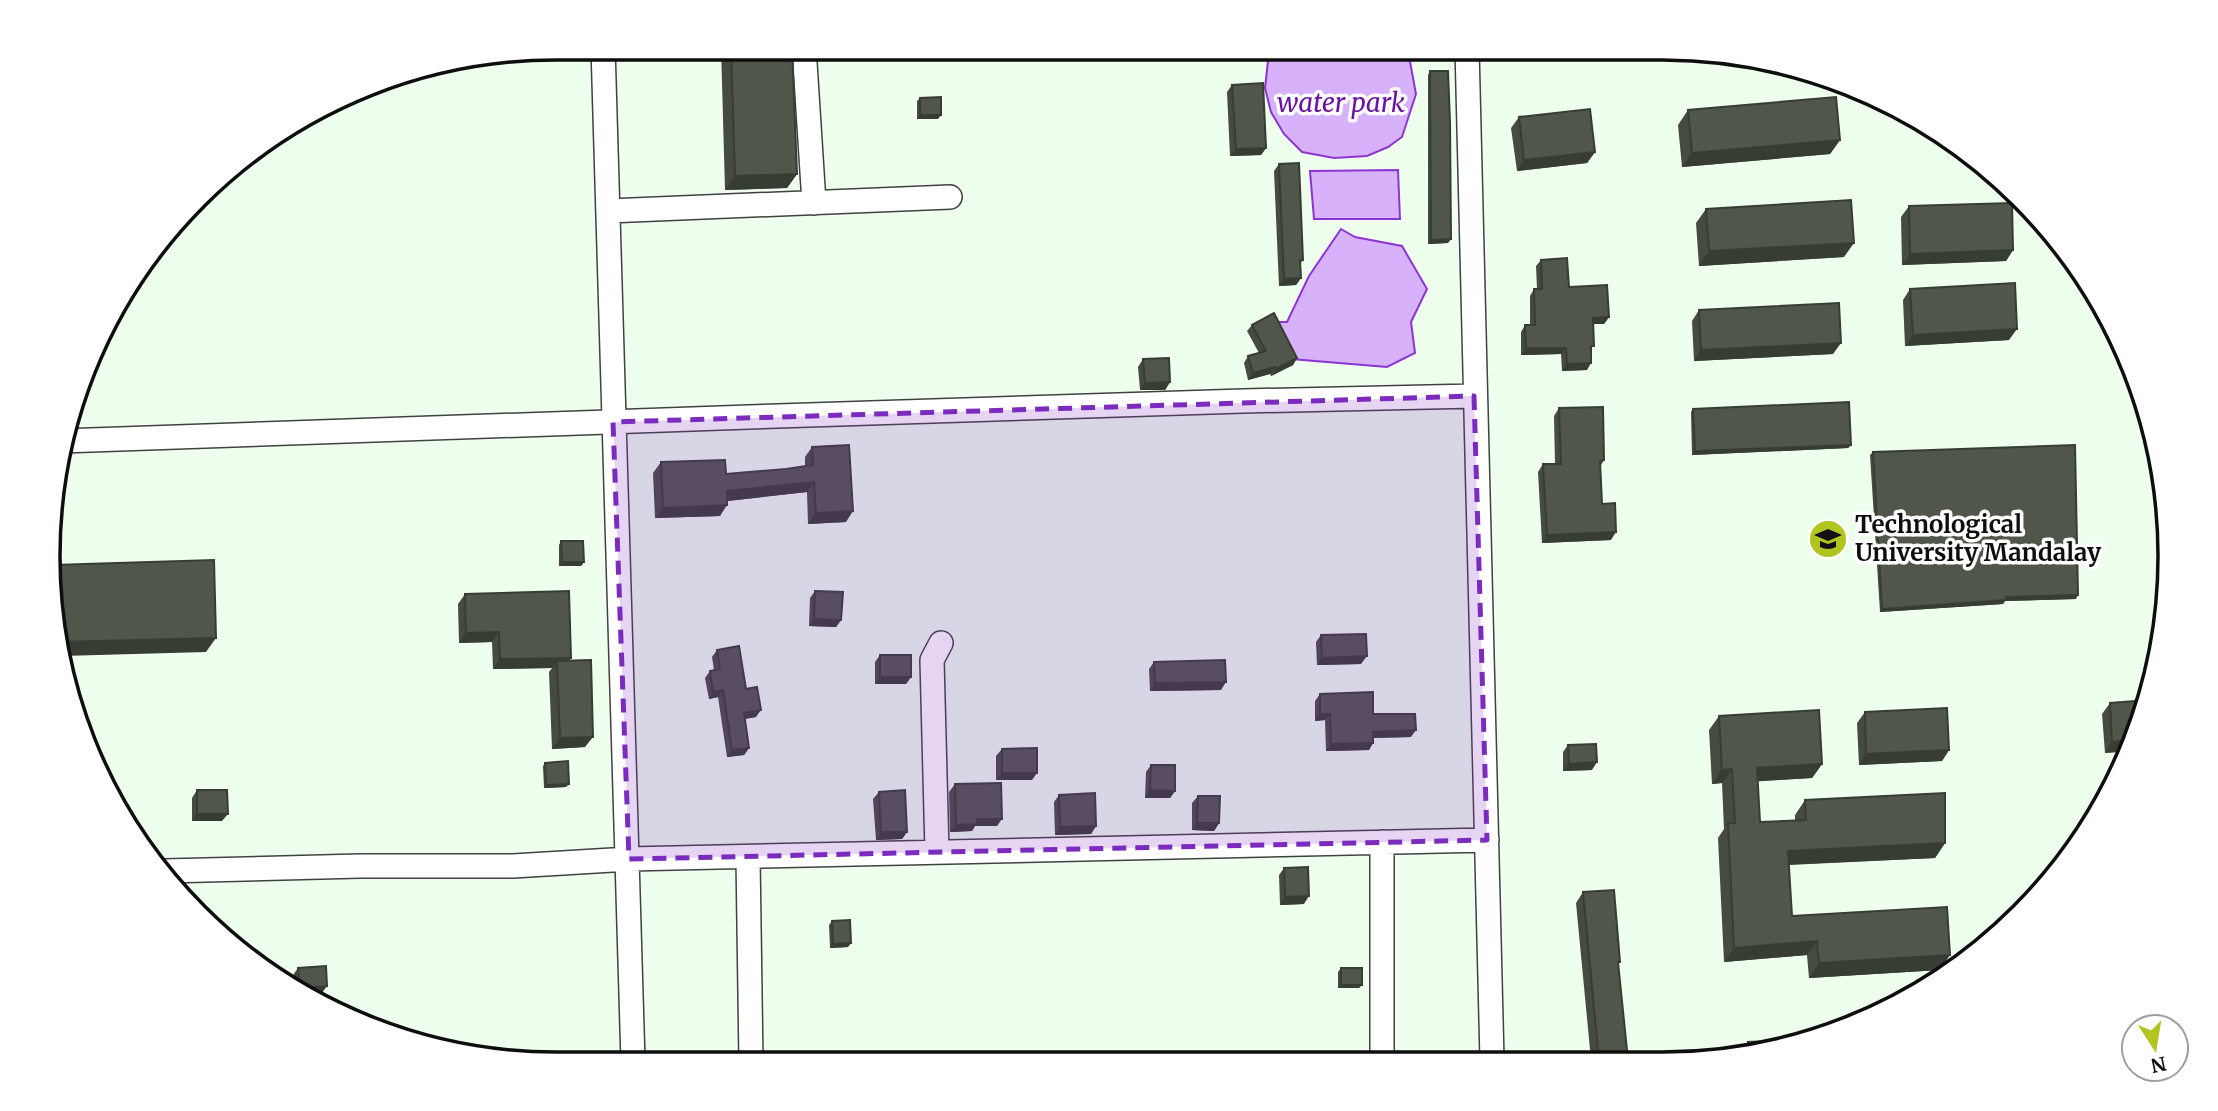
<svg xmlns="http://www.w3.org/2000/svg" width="2218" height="1111" viewBox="0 0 2218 1111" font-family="Merriweather,serif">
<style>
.water{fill:#d7b1f9;stroke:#8d35d3;stroke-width:2}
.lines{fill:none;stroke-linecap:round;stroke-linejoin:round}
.minor-casing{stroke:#414141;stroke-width:26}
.minor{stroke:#fff;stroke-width:23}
.wall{fill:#454b40}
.shaded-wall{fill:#383d34}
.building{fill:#50574a;stroke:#383d34;stroke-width:2}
.marked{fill:#7b2cbf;fill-opacity:0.2;stroke:#7b2cbf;stroke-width:5;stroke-dasharray:14 9;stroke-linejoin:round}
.labels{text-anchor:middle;stroke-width:7;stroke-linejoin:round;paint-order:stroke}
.poi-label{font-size:24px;font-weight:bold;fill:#0e0e0e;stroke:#fff;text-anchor:start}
.water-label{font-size:26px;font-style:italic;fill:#6912a5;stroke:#fff}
.rim{fill:none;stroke:#0e0e0e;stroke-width:3.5}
</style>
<rect width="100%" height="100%" fill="#efffee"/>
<path class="water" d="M1279 48H1398L1409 56 1416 94 1402 137 1388 147 1367 156 1334 158 1302 152 1284 134 1271 112 1265 88 1268 61Z
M1398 170 1400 219H1314L1310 171Z
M1341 229 1355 237 1402 246 1427 289 1411 322 1415 353 1387 367 1291 359 1275 322H1287L1309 276Z"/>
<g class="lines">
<g class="minor-casing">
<path id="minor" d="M603 47 633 1062
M804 47 814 203
M1467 48 1492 1060
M608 211 950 197
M62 441 749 417 1243 401 1474 396
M1382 842V1060
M937 852 932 660 941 643
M748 857 751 1062
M165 871 360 866H513L629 859 1487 840"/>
</g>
<use href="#minor" class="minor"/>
</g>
<path class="wall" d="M721 47H792L797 174 787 188 725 190Z
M1430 71 1448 243 1428 244V75Z
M1232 85 1266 148 1261 155 1230 156 1227 92Z
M920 98 938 119H917V101Z
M1688 110 1840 140 1830 154 1682 167 1678 125Z
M1519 117 1595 152 1587 163 1517 171 1511 128Z
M1279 164 1303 260 1300 264 1301 278 1296 285 1279 286 1274 171Z
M1909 206 2013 250 2006 261 1902 265 1901 217Z
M1706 209 1844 257 1699 266 1696 223Z
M1541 260 1569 287 1609 317 1604 324H1594L1591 350 1587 370 1562 371 1561 354 1521 355V332L1525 325H1530V296L1534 289H1537L1536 266Z
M1910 289 2009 340 1905 346 1903 300Z
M1699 310 1833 354 1694 361 1692 321Z
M1252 325 1297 358 1293 365 1271 376 1270 374 1248 380 1244 363 1248 356 1259 353 1247 331Z
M1143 359 1170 382 1165 390H1140L1138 367Z
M1559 408 1604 460 1600 467 1602 504 1611 540 1542 543 1538 472 1543 464H1555L1554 416Z
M1693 409 1851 445 1848 448 1692 455 1691 412Z
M812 447 846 522 808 524 807 492 727 501 720 516 655 518 653 473 661 462 726 474 786 469 805 466V457Z
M1873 452 2076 599 2005 601 2003 604 1880 612 1870 455Z
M561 541 584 562 581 566H559V545Z
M815 591 841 620 836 627 809 626 810 598Z
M465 594 571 658 569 660 585 747 552 749 549 672 552 668 493 669 492 642 459 643 458 604Z
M1321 635 1361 664 1317 665 1316 642Z
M717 650 746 689 756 717 744 719 749 748 744 755 727 757 718 697 709 699 705 678 710 671 714 670 712 657Z
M880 655 911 677 906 684H875V662Z
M1154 662 1221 690 1150 691 1149 669Z
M1320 694 1373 714 1411 737 1373 738V743L1369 750 1326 751 1325 720 1315 721V701Z
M2148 700 2129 751 2105 753 2102 714 2110 703Z
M1865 712 1949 750 1942 761 1859 765 1857 723Z
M1719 716 1822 764 1812 778 1758 781 1760 822 1795 820V815L1805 800 1945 843 1935 858 1789 865 1792 916 1940 970 1809 978 1807 955 1724 962 1718 838 1724 829 1722 783 1712 784 1709 730Z
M1568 745 1592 770 1563 771V752Z
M1002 749 1032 780H996V756Z
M545 763 566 787 544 788 543 766Z
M1151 765 1175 791 1170 798H1145L1146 772Z
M2119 779 2106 800 2105 791 2113 780Z
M955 784 997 826H975L972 831 950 832 949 792Z
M197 790 222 821H192V798Z
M879 792 907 832 902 839 876 840 873 799Z
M1059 795 1096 826 1091 834 1055 835 1054 802Z
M1198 796 1219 823 1214 831 1192 830V803Z
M2064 859 2065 865 2059 872V867Z
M1284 868 1304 904 1280 905 1279 875Z
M1583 892 1618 965 1628 1060H1591L1576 903Z
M832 921 848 947 830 948 829 925Z
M298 968 322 993 307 994 294 985 293 975Z
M1341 968 1359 988H1338V972Z
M1748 1042 1768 1049 1745 1055V1045Z"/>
<path class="shaded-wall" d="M920 115H941L938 119H917Z
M1840 140 1830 154 1682 167 1692 153Z
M1266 148 1261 155 1230 156 1236 149Z
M1595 152 1587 163 1517 171 1524 160Z
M797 174 787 188 725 190 735 176Z
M1451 239 1448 243 1428 244 1431 240Z
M1854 243 1844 257 1699 266 1709 251Z
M2013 250 2006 261 1902 265 1910 254Z
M1301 278 1296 285 1279 286 1284 279Z
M1609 317 1604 324H1589L1593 318Z
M2017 329 2009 340 1905 346 1913 335Z
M1841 343 1833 354 1694 361 1701 350Z
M1526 348H1566L1561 354 1521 355Z
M1297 358 1293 365 1271 376 1276 369Z
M1591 363 1587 370 1562 371 1567 364Z
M1275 367 1270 374 1248 380 1253 373Z
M1170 382 1165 390H1140L1145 383Z
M1851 445 1848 448 1692 455 1695 451Z
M814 482 807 492 719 502 727 491Z
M727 505 720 516 655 518 663 508Z
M853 511 846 522 808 524 816 513Z
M1616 532 1611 540 1542 543 1547 535Z
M562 562H584L581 566H559Z
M2078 595 2076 599 2005 601 2003 604 1880 612 1882 609 2006 597Z
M814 619 841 620 836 627 809 626Z
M499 632 492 642 459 643 466 633Z
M216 638 206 652 62 656 58 642Z
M1367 656 1361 664 1317 665 1322 658Z
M571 658 564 668 557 661 552 668 493 669 500 659Z
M880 677H911L906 684H875Z
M1226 682 1221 690 1150 691 1155 683Z
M723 690 718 697 709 699 713 692Z
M761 710 756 717 739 720 744 713Z
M1320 714H1330L1325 720 1315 721Z
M1416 730 1411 737 1368 738 1373 732Z
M593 737 585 747 552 749 560 738Z
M2133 740 2129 751 2105 753 2112 742Z
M1373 743 1369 750 1326 751 1331 744Z
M749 748 744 755 727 757 732 750Z
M1949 750 1942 761 1859 765 1866 754Z
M1597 762 1592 770 1563 771 1569 764Z
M1822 764 1812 778 1747 782 1757 768Z
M1732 769 1722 783 1712 784 1722 770Z
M1002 773H1037L1032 780H996Z
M569 784 566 787 544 788 546 785Z
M1150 790 1175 791 1170 798H1145Z
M197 814H228L222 821H192Z
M977 819H1002L997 826H975L972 831 950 832 956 825Z
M1197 823H1219L1214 831 1192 830Z
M1096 826 1091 834 1055 835 1060 827Z
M881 832H907L902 839 876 840Z
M1945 843 1935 858 1778 865 1788 851Z
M1309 896 1304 904 1280 905 1285 897Z
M1817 941 1807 955 1724 962 1734 948Z
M851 943 848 947 830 948 833 944Z
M1950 955 1940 970 1809 978 1819 963Z
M1341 985H1362L1359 988H1338Z
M327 986 322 993 307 994 299 989Z"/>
<path class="building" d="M731 47H792L797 174 735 176Z
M1430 71H1448L1450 122 1451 239 1431 240Z
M1263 83 1266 148 1236 149 1232 85Z
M941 97V115H920V98Z
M1836 97 1840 140 1692 153 1688 110Z
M1590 109 1595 152 1524 160 1519 117Z
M1299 163 1303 260H1300L1301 278 1284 279 1279 164Z
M1851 200 1854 243 1709 251 1706 209Z
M2012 203 2013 250 1910 254 1909 206Z
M1567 258 1569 287 1607 285 1609 317 1593 318 1594 346H1591V363L1567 364 1566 348H1526L1525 325H1535L1534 289H1542L1541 260Z
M2015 283 2017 329 1913 335 1910 289Z
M1839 303 1841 343 1701 350 1699 310Z
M1274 313 1297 358 1276 369 1275 367 1253 373 1248 356 1266 351 1252 325Z
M1169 358 1170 382 1145 383 1143 359Z
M1849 402 1851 445 1695 451 1693 409Z
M1603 407 1604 460 1600 461 1602 504 1615 503 1616 532 1547 535 1543 464H1561L1559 408Z
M849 445 853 511 816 513 814 482 727 491V505L663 508 661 462 725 460 726 474 786 469 813 465 812 447Z
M2075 445 2078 595 2006 597V600L1882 609 1873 452Z
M561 541H583L584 562H562Z
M214 560 216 638 58 642 52 621 53 565Z
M569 591 571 658 500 659 499 632 466 633 465 594Z
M815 591 843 592 841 620 814 619Z
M1366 634 1367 656 1322 658 1321 635Z
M739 646 746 689 757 687 761 710 744 713 749 748 732 750 723 690 713 692 710 671 720 669 717 650Z
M880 655H911V677H880Z
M591 660 593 737 560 738 557 661Z
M1225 660 1226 682 1155 683 1154 662Z
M1373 692V714H1415L1416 730 1373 732V743L1331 744 1330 714H1320V694Z
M2148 700 2133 740 2112 742 2110 703Z
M1947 708 1949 750 1866 754 1865 712Z
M1819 710 1822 764 1757 768 1760 822 1806 820 1805 800 1945 793V843L1788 851 1792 916 1947 907 1950 955 1819 963 1817 941 1734 948 1728 823H1735L1732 769 1722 770 1719 716Z
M1596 744 1597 762 1569 764 1568 745Z
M1037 748V773H1002V749Z
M568 761 569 784 546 785 545 763Z
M1151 765H1175V791L1150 790Z
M2119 779V780L2114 788 2113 780Z
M1001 783 1002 819H977V824L956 825 955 784Z
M197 790H227L228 814H197Z
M905 790 907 832H881L879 792Z
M1095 793 1096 826 1060 827 1059 795Z
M1198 796H1220L1219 823H1197Z
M2064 859H2069L2064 867Z
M1308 867 1309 896 1285 897 1284 868Z
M1614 890 1620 962H1618L1628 1060H1599L1583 892Z
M850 920 851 943 833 944 832 921Z
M326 966 327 986 300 988 298 968Z
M1341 968H1362V985H1341Z
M1768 1041V1049L1748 1054V1042Z"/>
<path class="marked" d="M1474 396 1487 840 629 859 613 422Z"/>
<defs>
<g id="university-disc" transform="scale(2.0125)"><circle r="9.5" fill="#b1c420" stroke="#fff"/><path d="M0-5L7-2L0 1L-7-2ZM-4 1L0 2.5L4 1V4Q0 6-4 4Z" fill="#111"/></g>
</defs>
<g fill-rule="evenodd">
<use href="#university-disc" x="1828" y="539"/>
</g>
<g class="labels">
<g class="poi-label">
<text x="1855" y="533">Technological<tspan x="1855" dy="28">University Mandalay</tspan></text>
</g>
<g class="water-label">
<text x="1341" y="112">water park</text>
</g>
</g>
<path d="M0 0H2218V1111H0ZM556 60H1662A496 496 0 0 1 2158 556V556A496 496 0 0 1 1662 1052H556A496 496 0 0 1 60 556V556A496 496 0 0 1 556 60Z" fill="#fff" fill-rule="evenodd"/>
<path class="rim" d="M556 60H1662A496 496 0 0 1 2158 556V556A496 496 0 0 1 1662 1052H556A496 496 0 0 1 60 556V556A496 496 0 0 1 556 60Z"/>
<g transform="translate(2155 1048) rotate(168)"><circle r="33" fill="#ffffff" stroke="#9f9f9f" stroke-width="2"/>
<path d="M0-5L12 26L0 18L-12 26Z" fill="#b1c420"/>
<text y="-10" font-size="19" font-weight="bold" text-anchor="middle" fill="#0e0e0e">N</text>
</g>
</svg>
